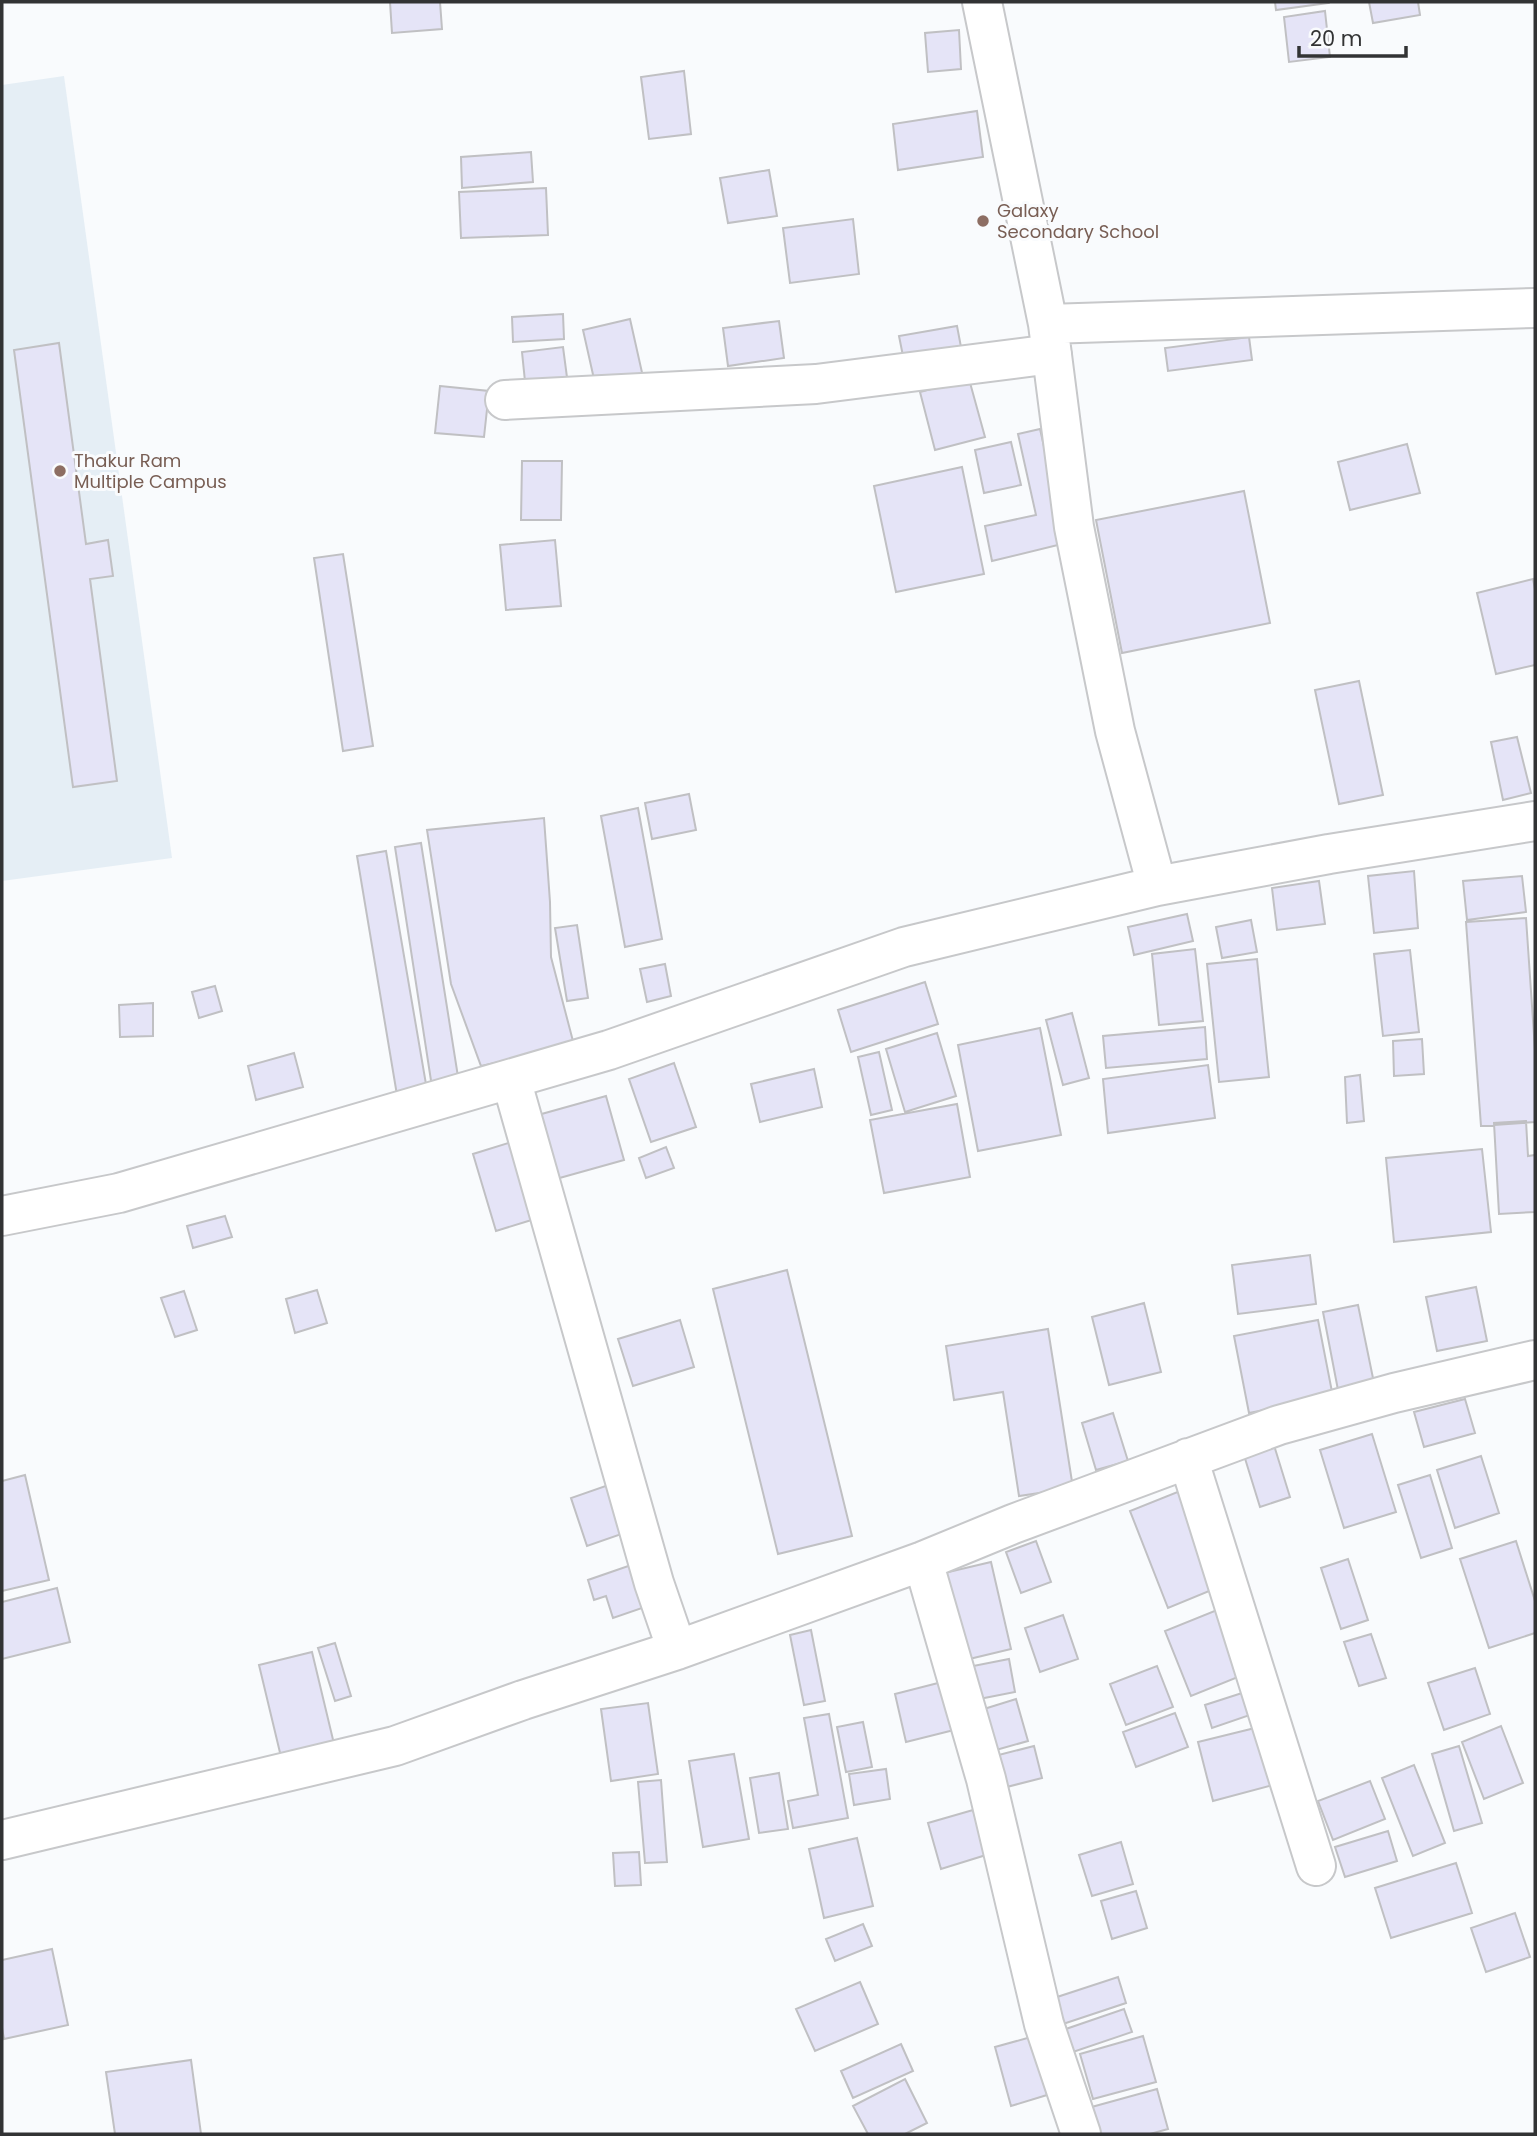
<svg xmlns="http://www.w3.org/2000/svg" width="1537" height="2136" viewBox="0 0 1537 2136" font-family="Poppins,sans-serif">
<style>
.built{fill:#e5eef5}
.building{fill:#e5e4f7;stroke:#c0c0c3;stroke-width:2}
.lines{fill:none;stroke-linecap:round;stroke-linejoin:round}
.minor-casing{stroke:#c7c8ca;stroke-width:42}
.minor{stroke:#fff;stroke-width:38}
.education-dot{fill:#8d6e63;stroke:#f9fbfd;stroke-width:2.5}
.labels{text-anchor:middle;stroke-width:6;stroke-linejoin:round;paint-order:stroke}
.education-label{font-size:18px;fill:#785e54;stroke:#f9fbfd;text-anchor:start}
</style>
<rect width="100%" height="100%" fill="#f9fbfd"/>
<path class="built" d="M64 76 172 858 2 881V85Z"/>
<path class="building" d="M390 2H440L442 29 392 33Z
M1275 2H1327L1328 3 1276 10Z
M1369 2H1418L1420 15 1373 23Z
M1325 11 1330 57 1289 62 1284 17Z
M959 30 961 69 928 72 925 33Z
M684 71 691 134 649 139 641 77Z
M977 111 983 157 898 170 893 124Z
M531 152 533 182 462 188 461 157Z
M769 170 777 216 728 223 720 178Z
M546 188 548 235 461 238 459 192Z
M853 219 859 274 790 283 783 228Z
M563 314 564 339 513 342 512 317Z
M630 319 643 377 596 388 583 330Z
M779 321 784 358 728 366 723 328Z
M957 326 961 347 903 356 899 336Z
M1249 337 1252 360 1168 371 1165 348Z
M59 343 86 544 108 540 113 576 90 579 117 781 73 787 14 350Z
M563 347 568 385 526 391 522 352Z
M969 379 985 437 935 450 920 392Z
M440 386 489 391 484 437 435 433Z
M1040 429 1066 543 992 561 985 526 1036 515 1018 434Z
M1011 442 1021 485 984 493 975 450Z
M1407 444 1420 493 1350 510 1338 462Z
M522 461H562L561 520H521Z
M962 467 984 574 896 592 874 486Z
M1244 491 1270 623 1122 653 1096 520Z
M555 540 561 606 506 610 500 545Z
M343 554 373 746 343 751 314 558Z
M1533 579 1535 589V665L1496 674 1477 593Z
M1359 681 1383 795 1339 804 1315 690Z
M1517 737 1531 793 1503 800 1491 742Z
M689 794 696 830 652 839 645 803Z
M638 808 662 939 625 947 601 816Z
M544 818 550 902 551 957 574 1045 481 1066 451 984 427 830Z
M421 843 459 1083 432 1087 395 847Z
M386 851 427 1090 397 1095 357 856Z
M1414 871 1418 928 1374 933 1368 876Z
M1522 876 1526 912 1467 920 1463 881Z
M1319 881 1325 924 1277 930 1272 888Z
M1187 914 1193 941 1134 955 1128 927Z
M1526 918 1535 1050V1122L1481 1126 1466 922Z
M1251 920 1257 952 1222 958 1216 927Z
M577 925 588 998 567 1001 555 928Z
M1195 949 1203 1021 1159 1025 1152 954Z
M1410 950 1419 1032 1383 1036 1374 954Z
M1257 959 1269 1077 1219 1082 1207 964Z
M665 964 671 996 647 1002 640 969Z
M925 982 938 1024 851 1052 838 1010Z
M215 986 222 1011 199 1018 192 992Z
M153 1003V1036L120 1037 119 1005Z
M1072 1013 1089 1078 1063 1085 1046 1020Z
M1205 1027 1207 1059 1106 1068 1103 1036Z
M1040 1028 1061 1135 978 1151 958 1045Z
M937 1033 956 1096 905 1112 886 1049Z
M1422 1039 1424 1074 1394 1076 1393 1041Z
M879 1052 892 1110 871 1115 858 1057Z
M294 1053 303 1087 256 1100 248 1066Z
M674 1063 696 1127 651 1142 629 1079Z
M1208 1065 1215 1118 1108 1133 1103 1079Z
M814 1069 822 1107 760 1122 751 1084Z
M1360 1075 1364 1121 1347 1123 1345 1077Z
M606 1096 624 1160 556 1179 538 1115Z
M957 1104 970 1177 884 1193 870 1120Z
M1526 1121 1528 1156 1535 1155V1212L1499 1214 1494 1123Z
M515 1141 538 1218 496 1231 473 1154Z
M666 1147 674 1168 646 1178 639 1158Z
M1482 1149 1491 1232 1394 1242 1386 1158Z
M225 1216 232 1237 193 1248 187 1226Z
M1310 1255 1316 1304 1238 1314 1232 1265Z
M787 1270 852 1536 778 1554 713 1289Z
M1476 1287 1487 1341 1437 1351 1426 1297Z
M317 1290 327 1323 295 1333 286 1299Z
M184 1291 197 1330 175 1337 161 1298Z
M1144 1303 1161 1372 1109 1385 1092 1317Z
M1358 1305 1374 1383 1338 1390 1323 1312Z
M680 1320 694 1367 633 1386 618 1339Z
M1318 1320 1333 1397 1249 1413 1234 1336Z
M1048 1329 1073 1488 1019 1496 1003 1392 954 1400 946 1346Z
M1465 1399 1475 1433 1424 1447 1414 1412Z
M1113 1413 1128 1461 1096 1470 1082 1423Z
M1372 1434 1396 1512 1344 1528 1320 1450Z
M1273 1442 1290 1497 1260 1507 1243 1452Z
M1481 1456 1499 1513 1455 1528 1437 1470Z
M25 1475 49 1580 2 1591V1481Z
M1430 1475 1452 1548 1421 1558 1398 1485Z
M620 1481 636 1529 587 1546 571 1498Z
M1180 1491 1219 1587 1168 1608 1130 1511Z
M1036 1541 1051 1582 1021 1593 1006 1552Z
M1516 1541 1535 1601V1633L1489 1648 1460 1559Z
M1348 1559 1368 1620 1341 1629 1321 1568Z
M991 1562 1011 1649 961 1661 940 1574Z
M634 1564 648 1606 613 1618 606 1596 594 1600 588 1580Z
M57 1588 70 1642 2 1659V1602Z
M1217 1610 1243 1675 1191 1696 1165 1631Z
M1063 1615 1078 1659 1040 1672 1025 1628Z
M811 1630 825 1701 804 1705 790 1635Z
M1371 1634 1386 1678 1359 1686 1344 1642Z
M335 1643 351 1696 335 1701 318 1648Z
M312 1652 335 1748 282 1761 259 1665Z
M1009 1659 1015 1692 974 1700 968 1667Z
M1157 1666 1173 1707 1126 1725 1110 1684Z
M1475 1668 1490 1714 1444 1730 1428 1683Z
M942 1682 954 1730 906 1742 895 1694Z
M1242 1693 1250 1715 1212 1728 1205 1705Z
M1016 1699 1028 1741 996 1750 984 1709Z
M648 1703 658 1774 611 1781 601 1709Z
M1175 1713 1188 1747 1136 1767 1123 1732Z
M829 1714 848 1818 793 1828 788 1801 818 1795 804 1718Z
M863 1722 872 1767 846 1772 837 1727Z
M1501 1726 1523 1783 1484 1799 1462 1742Z
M1259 1727 1273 1785 1213 1801 1198 1742Z
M1034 1746 1042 1778 995 1790 987 1758Z
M1459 1746 1482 1823 1454 1831 1432 1754Z
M734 1754 749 1839 703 1847 689 1761Z
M1414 1765 1445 1843 1413 1856 1382 1778Z
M886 1769 890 1799 854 1805 849 1774Z
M779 1773 788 1829 759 1833 750 1778Z
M661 1780 667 1862 645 1863 638 1782Z
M1370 1781 1385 1819 1333 1840 1318 1801Z
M973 1810 986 1855 941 1869 928 1823Z
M1388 1831 1397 1861 1345 1877 1335 1847Z
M857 1838 873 1906 824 1918 809 1849Z
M1121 1842 1133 1884 1092 1896 1079 1855Z
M639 1852 641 1885 615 1886 613 1853Z
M1456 1863 1472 1913 1391 1938 1375 1888Z
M1136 1891 1147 1928 1112 1939 1101 1901Z
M1515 1913 1530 1957 1486 1972 1471 1928Z
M863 1924 872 1946 835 1961 826 1939Z
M52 1949 68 2025 4 2039 2 2028V1960Z
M1118 1977 1126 2003 1057 2026 1048 2000Z
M860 1982 878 2024 815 2051 796 2009Z
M1124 2009 1132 2032 1070 2053 1063 2030Z
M1143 2036 1156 2082 1093 2099 1080 2054Z
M1031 2037 1047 2095 1011 2106 995 2047Z
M901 2044 913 2071 853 2098 841 2071Z
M191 2060 201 2134H115L106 2072Z
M905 2079 927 2123 905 2134H868L853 2106Z
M1157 2089 1168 2129 1150 2134H1095L1088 2108Z"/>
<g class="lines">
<g class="minor-casing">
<path id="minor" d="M982 2 1048 324 1074 527 1115 731 1157 886
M1048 324 1535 308
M505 400 816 384 1052 354
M511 1079 654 1583 677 1650
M2 1216 119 1193 609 1050 904 947 1157 886 1329 854 1535 821
M1188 1458 1316 1866
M923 1561 986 1779 1044 2024 1081 2134
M2 1840 395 1746 523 1700 677 1650 923 1561 1013 1524 1279 1425 1394 1393 1535 1360"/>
</g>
<use href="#minor" class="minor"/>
</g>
<g class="education-dot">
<circle cx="983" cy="221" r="7"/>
<circle cx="60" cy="471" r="7"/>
</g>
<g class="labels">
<g class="education-label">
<text x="997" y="217">Galaxy<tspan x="997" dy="21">Secondary School</tspan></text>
<text x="74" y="467">Thakur Ram<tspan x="74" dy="21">Multiple Campus</tspan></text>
</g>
</g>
<rect width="1537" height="2136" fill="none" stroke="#323334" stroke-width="7"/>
<path d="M1299 46v10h107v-10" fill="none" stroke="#323334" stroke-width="3.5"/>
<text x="1310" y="46" font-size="21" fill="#323334" stroke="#f9fbfd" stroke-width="5" paint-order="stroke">20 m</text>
</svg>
